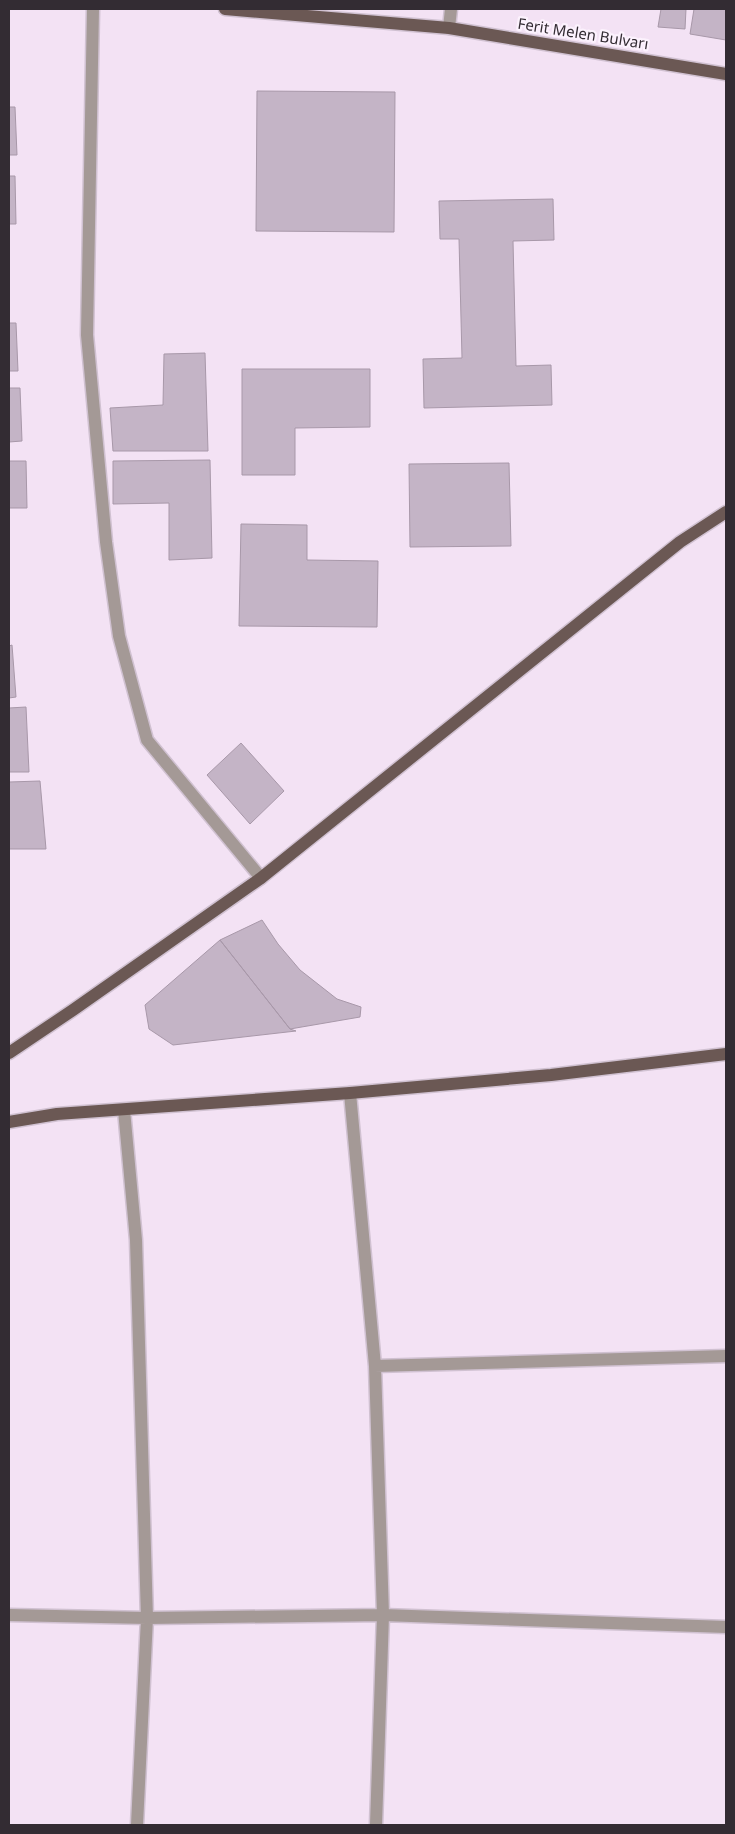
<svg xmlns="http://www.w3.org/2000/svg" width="735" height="1834" viewBox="0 0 735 1834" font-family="'Noto Sans',sans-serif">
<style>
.building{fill:#c4b4c6;stroke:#a898a9}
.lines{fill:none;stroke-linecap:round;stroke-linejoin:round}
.minor-casing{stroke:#d0c1d1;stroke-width:15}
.major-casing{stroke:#d0c1d1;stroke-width:15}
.minor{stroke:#a49996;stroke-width:12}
.major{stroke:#6b5854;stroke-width:12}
.labels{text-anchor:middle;stroke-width:4.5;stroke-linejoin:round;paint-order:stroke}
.street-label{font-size:15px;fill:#332c33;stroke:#fcf2fd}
</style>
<rect width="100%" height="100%" fill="#f3e2f4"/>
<path class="building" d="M661 9H686L685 29 658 27Z
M694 9H726V40L690 34Z
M257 91 395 92 394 232 256 231Z
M9 107H15L17 155H9Z
M9 176H15L16 224H9Z
M553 199 554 240 513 241 516 366 551 365 552 405 424 408 423 359 462 358 459 239H440L439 201Z
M9 323H16L18 371H9Z
M205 353 208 451H113L110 408 163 405 164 354Z
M242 369H370V427L295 428V475H242Z
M9 388H20L22 441 9 442Z
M210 460 212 558 169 560V503L113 504V461Z
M9 461H26L27 508H9Z
M509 463 511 546 410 547 409 464Z
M241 524 307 525V560L378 561 377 627 239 626Z
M12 645 16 697 9 698V646Z
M26 707 29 772H9V708Z
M241 743 284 791 250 824 207 775Z
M40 781 46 849H9V782Z
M262 920 278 944 300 970 337 999 361 1007 360 1017 290 1029 220 940Z
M220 940 290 1029 296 1031 173 1045 149 1029 145 1005Z"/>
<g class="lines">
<g class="minor-casing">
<path id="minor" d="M93 9 87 335 106 542 119 636 147 740 261 878
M449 28 451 9
M350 1093 375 1366 383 1615 376 1825
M124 1110 136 1240 147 1618 137 1825
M375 1366 726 1356
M9 1615 147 1618 383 1615 726 1627"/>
</g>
<g class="major-casing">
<path id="major" d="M225 9 449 28 726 74
M9 1053 73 1010 261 878 680 542 726 512
M9 1122 57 1114 350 1093 551 1075 726 1054"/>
</g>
<use href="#minor" class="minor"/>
<use href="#major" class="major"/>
</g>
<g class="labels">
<g class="street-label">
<text transform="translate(583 34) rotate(9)" y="5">Ferit Melen Bulvarı</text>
</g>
</g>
<rect width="735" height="1834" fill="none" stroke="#332c33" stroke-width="20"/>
</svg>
